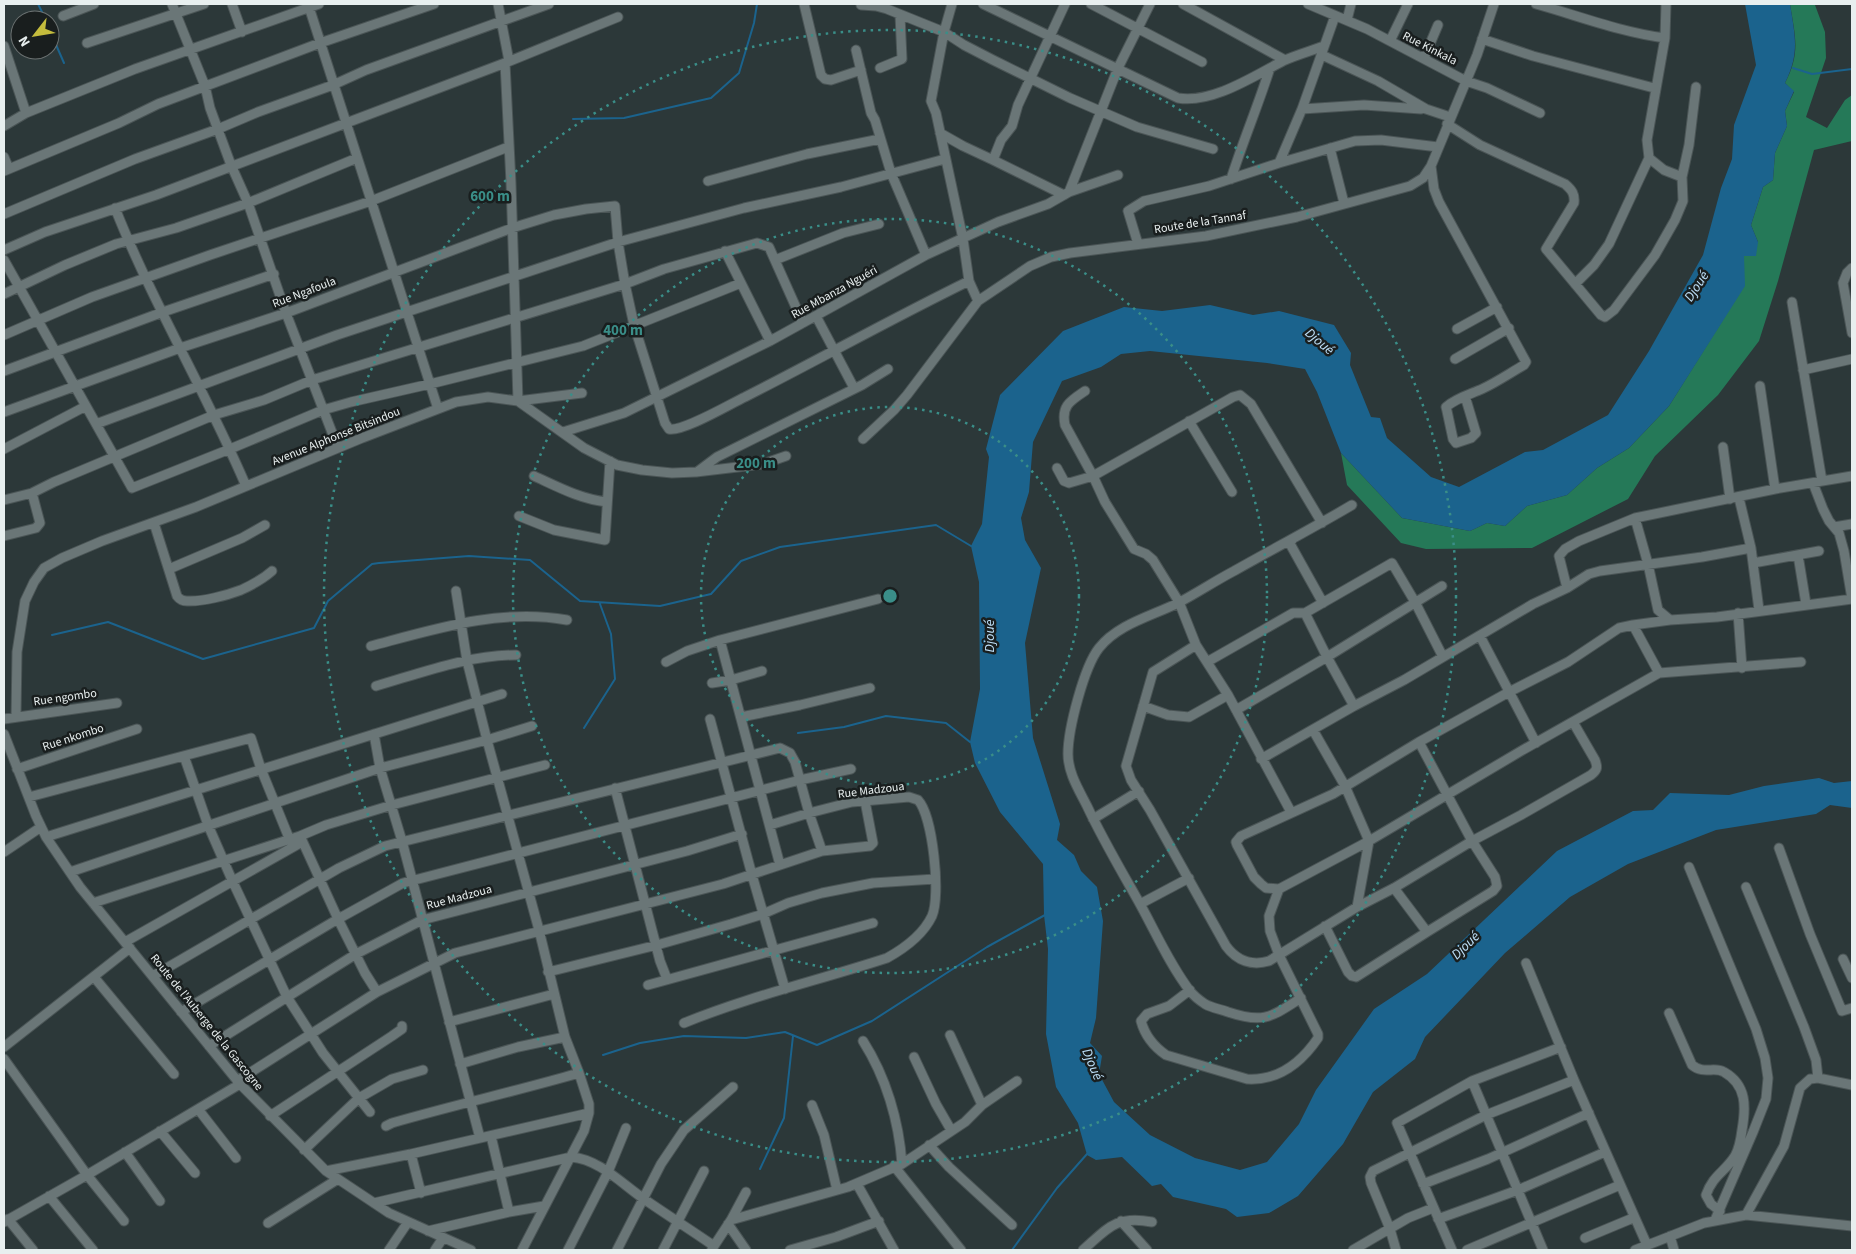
<svg xmlns="http://www.w3.org/2000/svg" width="1856" height="1254" viewBox="0 0 1856 1254" font-family="'Source Sans 3',sans-serif">
<style>
.forest{fill:#257958}
.water{fill:#1b638d}
.lines{fill:none;stroke-linecap:round;stroke-linejoin:round}
.stream{stroke:#1b638d;stroke-width:2}
.minor-casing{stroke:#4b5556;stroke-width:11}
.minor{stroke:#6a7677;stroke-width:9}
.ring{fill:none;stroke:#3a8e88;stroke-width:2.5;stroke-dasharray:2.5 5}
.labels{text-anchor:middle;stroke-width:5;stroke-linejoin:round;paint-order:stroke}
.street-label{font-size:12px;fill:#e8efef;stroke:#191e1e}
.water-label{font-size:14px;font-style:italic;fill:#bee0f9;stroke:#191e1e}
.centre{fill:#3a8e88;stroke:#191e1e;stroke-width:2.5}
.ring-label{font-size:15px;text-anchor:middle;font-weight:bold;fill:#3a8e88;stroke:#191e1e;stroke-width:5;stroke-linejoin:round;paint-order:stroke}
</style>
<rect width="100%" height="100%" fill="#2c3839"/>
<path class="forest" d="M1790 4 1815 5 1825 32 1826 58 1806 117 1827 128 1845 100 1852 95V141L1814 150 1778 281 1759 341 1718 395 1655 456 1628 499 1532 548 1426 549 1401 543 1347 485 1341 453 1402 518 1470 531 1487 523 1505 526 1527 506 1567 495 1597 468 1629 448 1669 406 1744 286V256L1758 242 1751 225 1763 187 1773 180 1775 153 1787 126 1785 111 1794 92 1785 83C1801 53 1795 36 1790 4Z"/>
<path class="water" d="M1745 4H1790C1795 36 1800 53 1785 83L1794 91 1785 111 1787 126 1775 153 1773 180 1763 187 1751 225 1758 242 1756 256H1744L1745 286 1669 406 1629 448 1597 468 1567 495 1527 506 1505 526 1487 523 1470 531 1402 518 1341 453 1317 392 1305 369 1267 363 1150 351 1121 354 1101 367 1062 381 1033 442 1029 492 1021 518 1025 540 1041 568 1025 643 1033 738 1060 824 1057 840 1074 855 1081 871 1097 887 1103 921 1096 1018 1090 1043 1102 1056 1099 1074 1114 1102 1150 1135 1195 1158 1240 1170 1267 1162 1299 1124 1316 1090 1374 1009 1427 974 1557 851 1633 811 1653 810 1670 793 1729 795 1764 786 1819 778 1834 783 1852 781V808L1830 805 1816 814 1716 830 1628 864 1570 897 1505 953 1425 1037 1415 1059 1373 1092 1343 1144 1298 1196 1269 1213 1237 1217 1226 1209 1173 1197 1161 1184 1152 1186 1122 1157 1096 1160 1087 1155 1078 1123 1056 1087 1046 1034 1048 949 1044 915 1043 864 1000 812 975 763 970 742 980 689 979 582 971 546 982 524 989 457 986 449 1000 395 1063 331 1124 307 1162 311 1210 305 1253 315 1279 311 1334 325 1351 353 1350 365 1371 417 1380 418 1387 438 1431 477 1459 487 1525 452 1543 450 1608 415 1649 351 1703 255 1721 188 1732 159 1734 125 1756 65Z"/>
<g class="lines">
<path class="stream" d="M38 4 46 20
M50 31 64 63
M1793 68 1812 74 1852 69
M573 119 624 118 711 98 739 73 754 23 757 4
M52 635 108 622 203 659 314 628 328 601 372 564 379 563 469 556 530 560 580 601 660 606 711 594 741 561 780 547 936 525 971 546
M584 728 615 679 611 634 600 604
M798 733 844 727 886 716 946 723 970 742
M603 1055 640 1043 684 1036 746 1038 785 1032 817 1045 872 1021 987 947 1045 915
M760 1169 784 1118 793 1036
M1012 1250 1057 1188 1087 1154"/>
<g class="minor-casing">
<path id="minor" d="M172 4 205 86 210 108 231 165 248 203 286 313 338 448
M232 4 242 32
M498 4 509 61
M804 4 821 75 825 79 831 80 861 70
M952 4 944 32 931 101 936 113 963 239 969 281 978 301
M983 4 1178 98C1212 104 1254 76 1283 61 1296 55 1311 51 1324 46
M1091 4 1202 62
M1183 4 1285 60
M1308 4 1367 29 1466 81 1487 88 1540 113
M1536 4C1579 16 1620 32 1665 38
M861 5 876 6 887 9 944 32 964 45 993 60 1070 98 1137 127 1213 149
M309 7 438 409
M63 16 94 4
M1347 20 1351 4
M1482 39 1533 56 1654 88
M1390 41 1408 4
M87 43 204 4
M4 46 26 113
M856 50 871 113 875 120 891 173 926 255
M1322 55 1378 81 1426 109 1450 117
M1424 58 1438 25
M505 63 511 183 518 401 582 393
M880 68 902 59 900 15
M1302 109 1364 105 1421 109
M1447 124 1480 145 1565 184C1572 190 1575 194 1574 203L1546 249 1601 315 1605 317 1614 310 1655 255 1675 220 1683 201 1682 177 1689 145 1696 87
M4 126 26 113 135 69 319 4
M940 133 963 146 993 160 1001 140 1012 126 1018 105 1065 4
M1330 148 1344 203
M4 157 9 169
M1649 158 1664 170 1682 177
M993 160 1064 195
M1279 163 1355 141 1381 140 1438 147
M1431 166 1434 189 1439 202 1526 362 1524 365C1510 373 1497 382 1482 389 1471 394 1456 398 1446 407L1447 411 1453 439 1456 443 1471 438 1476 433 1465 396
M4 171 119 123 158 104 320 43 434 4
M1231 179C1243 141 1258 106 1270 68
M708 181 807 154 880 139
M1069 192 1118 68 1150 4
M115 208C153 304 206 392 246 486
M4 214 135 159 218 129 258 112 333 85 366 70 549 4
M1138 244 1128 211 1144 201 1209 186 1279 163 1302 109 1335 16
M4 250 45 232 156 195 505 63 618 17
M725 251 770 341
M4 260 132 488 230 449 323 410 351 402 430 384 583 346 741 283
M775 260 843 233 879 224
M1852 268 1847 273 1843 283 1852 333
M1575 284 1594 265 1609 244 1649 158 1647 140 1665 38 1666 4
M4 294 65 265 116 244 176 228 248 203 357 158
M1792 302 1822 481
M816 316 854 388
M1457 329 1497 307
M4 335 92 297 210 255 371 201 508 147
M1455 359 1509 328
M1803 370 1852 359
M4 371 163 312 274 274
M1760 386 1775 489
M1085 391C1070 401 1061 406 1065 425L1093 476 1105 502 1134 549 1146 554 1153 560 1179 602 1196 645 1228 695 1291 812
M4 412 180 348 286 313 512 228 554 215 586 209 615 206 618 242 625 284 634 325 665 423 669 429C683 432 730 404 745 397 820 359 893 318 969 281
M1189 421 1232 492
M96 424 337 335 618 242 744 208 841 187 945 159
M563 432 624 413 770 341 926 255 998 222 1048 204 1069 192 1118 175
M863 439 894 410 907 395 978 301 1030 266 1051 257 1070 253 1206 236 1297 217 1410 186 1423 178 1431 166 1477 55 1494 4
M1723 447 1730 499
M4 449 86 406
M1057 468 1064 481 1069 483 1093 476 1233 397 1240 395 1251 404 1322 523
M697 472 717 457 862 385 888 369
M534 476C558 487 580 499 607 502
M1813 483 1823 509 1829 521 1839 533 1844 551 1852 599
M1739 498 1751 548 1759 610
M4 500 32 493 54 482 214 415 264 400 312 380 625 284 664 269 757 243 769 247 803 323
M519 516 554 530 605 540 610 461
M1635 518 1648 564 1658 610 1670 620
M154 523 177 596C180 600 183 601 187 601 202 602 228 595 241 590 252 585 263 579 272 571
M1834 527 1852 524
M4 536 36 528 40 523 32 493
M1292 540 1289 542 1323 603
M1798 555 1806 604
M1753 563 1819 551
M169 569 242 538 265 525
M1567 588 1559 556 1565 549 1579 541 1635 518 1775 489 1852 476
M456 591 467 661 487 740 539 930 565 1037 579 1073 589 1104V1113L584 1131 522 1250
M1305 613 1327 657 1354 706
M1738 613 1742 668
M1633 625 1659 673
M1480 636 1536 743
M720 640 780 865
M1196 645 1153 672 1126 766 1131 780 1150 810 1226 946C1237 961 1252 966 1269 961L1357 907 1394 888 1472 841 1521 815 1591 775C1597 770 1598 768 1595 760L1573 722
M371 646C435 629 500 608 567 620
M666 662 687 651 720 640 878 599
M1207 662 1293 613H1305L1392 563 1415 602 1443 657
M712 683 731 680 762 671
M376 686C421 673 468 655 516 655
M1143 706 1168 715 1189 717 1228 695
M1236 710 1327 657 1442 586
M16 717 17 652 25 601 34 582 44 568 62 558 102 541 196 507 362 438 456 402 488 397 518 401 584 448 617 465 642 470 672 473 696 472 763 464 786 456
M741 717 800 705 870 688
M4 719 117 703
M710 719 752 875 785 989
M1313 730 1345 786 1369 841 1357 907
M4 734 36 816 46 837 80 887 240 1084 326 1171 389 1213 471 1250
M374 734 380 768 402 841 480 1138
M184 756 208 825 232 880 287 997 323 1053 370 1112
M1261 759 1354 706 1404 680 1533 604 1567 588 1589 574 1600 571 1702 557 1751 548
M17 769 137 729
M615 788 660 961 667 979
M29 797 251 738 261 769 289 838
M1093 819 1139 791
M46 837 502 694
M301 838 338 919 365 973 377 992
M1779 848 1810 934 1842 1011 1852 1008
M4 852 41 827
M1689 867 1756 1029 1765 1058 1768 1078 1766 1099 1753 1132 1715 1220
M70 872 380 768 487 740 532 726
M1746 887 1804 1027 1816 1060 1818 1078
M1394 888 1427 932 1493 891 1497 886 1495 877 1472 841 1419 742
M1279 889 1266 888 1261 884 1254 877 1237 845 1236 842 1241 836 1333 794 1419 742 1509 692 1568 662 1619 628 1633 625 1670 620 1717 617 1852 599
M93 903 300 836 326 825 392 805 545 765
M1140 904 1189 878
M1325 926 1348 972 1352 976 1356 977 1427 932
M125 942 302 842
M1843 959 1852 978
M1526 963 1574 1080 1647 1245
M548 972 657 945 731 924 763 914 788 903 822 893 873 883 935 879
M153 976 339 868 385 846 780 748 790 753 795 762 809 813 822 851
M94 977 174 1074
M648 985 873 923
M1190 990 1169 1006 1147 1014 1141 1021C1145 1036 1153 1046 1166 1055L1247 1079C1279 1081 1301 1063 1318 1038V1034L1279 955 1270 931 1269 916 1279 889 1369 841 1521 751 1659 673 1801 662
M1301 998C1271 1017 1264 1024 1228 1012 1220 1009 1212 1008 1205 1004 1199 1000 1194 996 1190 991 1170 965 1156 933 1140 904 1122 872 1103 840 1087 806 1079 790 1068 773 1068 754 1068 729 1084 667 1099 648 1118 624 1152 616 1178 603 1197 593 1215 581 1234 571 1273 549 1313 528 1352 505
M181 1012 338 919 403 883 800 780 851 769
M1669 1013 1692 1065C1704 1075 1714 1066 1724 1072 1747 1085 1746 1107 1742 1130 1741 1138 1739 1149 1735 1156 1725 1172 1713 1175 1706 1195L1711 1204 1720 1211
M449 1022 554 994
M684 1023C750 996 820 980 887 958 905 948 923 935 932 916 941 896 933 816 918 800L909 797 852 802 809 813 770 825
M950 1035 982 1105
M863 1041C886 1077 899 1121 902 1164
M209 1046 356 954 422 920 687 851 742 834
M4 1047 130 948
M914 1057 936 1104 951 1130
M4 1059 87 1175 124 1221
M460 1064 518 1047 565 1037
M237 1081 377 992 455 953 723 884 822 851 870 846 873 843 865 801
M1472 1081 1543 1250
M812 1105 824 1135 837 1190
M198 1109 236 1158
M270 1116 392 1036 402 1029V1026
M386 1126 392 1123C454 1105 517 1091 579 1073
M160 1131 195 1173
M491 1136 509 1212
M929 1145 949 1167 1012 1225
M304 1150 359 1098 392 1079 423 1070
M125 1152 160 1201
M411 1154 421 1193
M894 1166 961 1250
M326 1171 411 1154 589 1113
M857 1184 894 1250
M1423 1184 1488 1159 1589 1113
M49 1196 93 1250
M374 1203 571 1157C599 1159 622 1184 644 1199 667 1215 691 1230 714 1246
M1746 1215 1784 1146 1800 1088 1810 1079 1818 1078 1852 1085
M8 1219 33 1250
M1438 1219 1518 1190 1605 1152
M731 1220 746 1192
M1121 1221 1147 1250
M4 1222 87 1175 240 1084
M268 1223 338 1179
M728 1224 746 1250
M428 1231 509 1212 544 1206
M1670 1236 1674 1250
M1585 1238 1633 1218
M712 1249 731 1220 848 1187 902 1164 965 1122 982 1105 1017 1081
M389 1250 408 1222
M435 1250 443 1238
M568 1250 608 1172 626 1128
M617 1250 661 1164 684 1130 733 1087
M663 1250 704 1171
M790 1250 836 1237 879 1221
M1083 1250C1108 1228 1116 1215 1152 1222
M1353 1250 1408 1218 1433 1208
M1396 1250 1390 1229 1371 1183 1370 1177 1373 1171 1486 1115 1574 1080
M1452 1250 1397 1123 1472 1081 1561 1047
M1467 1250 1620 1185
M1635 1250 1704 1223 1746 1215 1852 1226"/>
</g>
<use href="#minor" class="minor"/>
</g>
<g class="ring">
<circle cx="890" cy="596" r="189"/>
<circle cx="890" cy="596" r="377"/>
<circle cx="890" cy="596" r="566"/>
</g>
<g class="labels">
<g class="street-label">
<text transform="translate(1430 48) rotate(27)" y="4">Rue Kinkala</text>
<text transform="translate(1200 222) rotate(-9)" y="4">Route de la Tannaf</text>
<text transform="translate(304 292) rotate(-21)" y="4">Rue Ngafoula</text>
<text transform="translate(834 292) rotate(-29)" y="4">Rue Mbanza Nguéri</text>
<text transform="translate(336 436) rotate(-22)" y="4">Avenue Alphonse Bitsindou</text>
<text transform="translate(65 697) rotate(-8)" y="4">Rue ngombo</text>
<text transform="translate(73 737) rotate(-18)" y="4">Rue nkombo</text>
<text transform="translate(871 790) rotate(-7)" y="4">Rue Madzoua</text>
<text transform="translate(459 897) rotate(-15)" y="4">Rue Madzoua</text>
<text transform="translate(207 1022) rotate(51)" y="4">Route de l'Auberge de la Gascogne</text>
</g>
<g class="water-label">
<text transform="translate(1696 286) rotate(-57)" y="5">Djoué</text>
<text transform="translate(1320 341) rotate(40)" y="5">Djoué</text>
<text transform="translate(989 636) rotate(-90)" y="5">Djoué</text>
<text transform="translate(1465 945) rotate(-44)" y="5">Djoué</text>
<text transform="translate(1093 1064) rotate(67)" y="5">Djoué</text>
</g>
</g>
<circle cx="890" cy="596" r="8" class="centre"/>
<g class="ring-label">
<text x="490" y="201">600 m</text>
<text x="623" y="335">400 m</text>
<text x="756" y="468">200 m</text>
</g>
<rect width="1856" height="1254" fill="none" stroke="#e8efef" stroke-width="10"/>
<g transform="translate(35 35) rotate(239)"><circle r="24" fill="#191e1e" stroke="#6c7272"/>
<path d="M0-4L9 19L0 12L-9 19Z" fill="#c4bc3d"/>
<text y="-8" font-size="14" font-weight="bold" text-anchor="middle" fill="#e8efef">N</text>
</g>
</svg>
